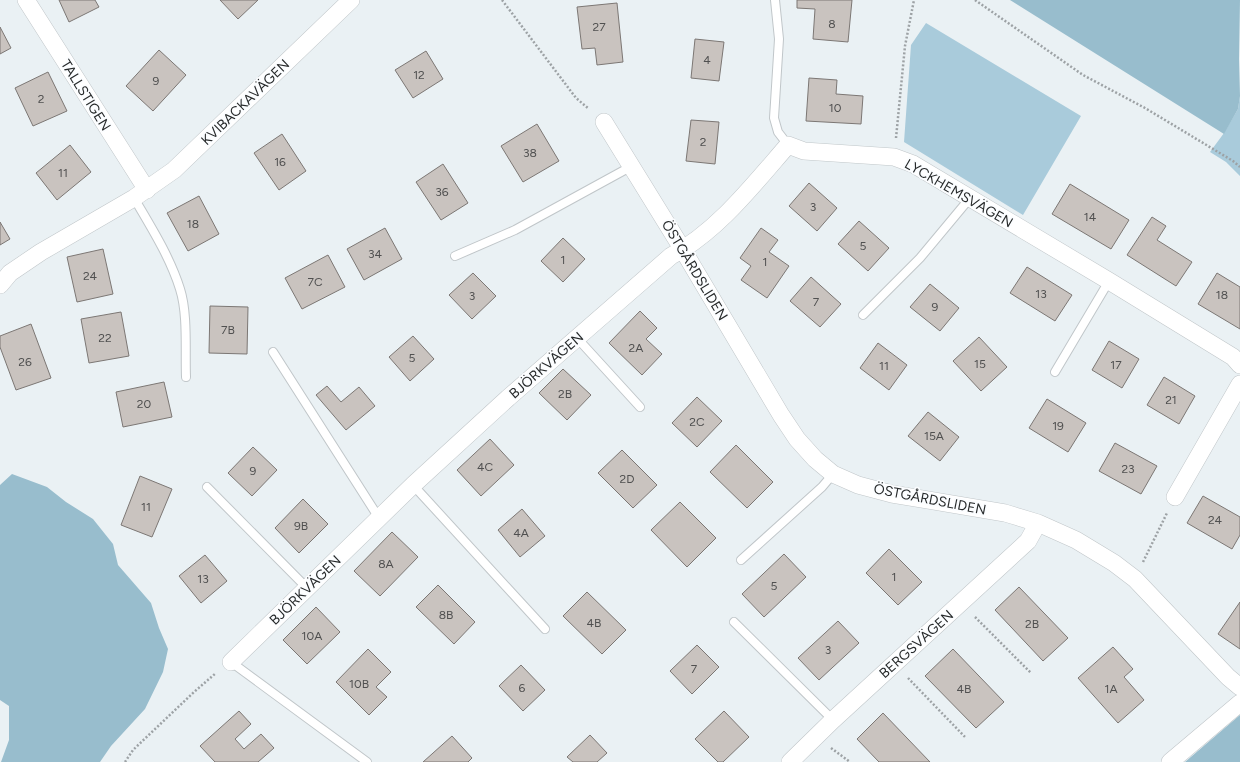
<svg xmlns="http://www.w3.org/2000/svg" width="1240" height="762" viewBox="0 0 1240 762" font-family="Figtree,sans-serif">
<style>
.green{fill:#a9cbdb}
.forest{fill:#98bdcd}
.building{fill:#c9c3bf;stroke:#7c7774}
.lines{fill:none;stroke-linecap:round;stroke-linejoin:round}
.lane-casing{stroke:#c0c6c9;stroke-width:10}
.street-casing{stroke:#c0c6c9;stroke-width:18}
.path{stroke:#9da2a5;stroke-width:2.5;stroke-dasharray:2 2;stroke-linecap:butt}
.lane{stroke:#fff;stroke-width:8}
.street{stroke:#fff;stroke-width:17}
.labels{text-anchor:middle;stroke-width:3.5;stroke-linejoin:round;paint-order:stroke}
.number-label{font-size:12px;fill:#505050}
.street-label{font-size:14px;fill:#272a2b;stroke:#fbfdff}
</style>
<rect width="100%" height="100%" fill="#eaf1f4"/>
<path class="green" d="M926 23 1081 116 1023 215 904 142 911 45Z
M1240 96V176L1226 162 1210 152 1224 133 1238 109Z"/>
<path class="forest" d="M1010 0H1240L1239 59 1240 96 1238 109 1224 134Z
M12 474 47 487 66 502 93 519 113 544 118 565 151 603 159 628 168 649 163 672 145 709 111 746 100 762H1L9 740V706L0 700V485Z
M1240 715V762H1185Z"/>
<path class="building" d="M59 0H95L99 7 69 22Z
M220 0H258L238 19Z
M797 0H852L848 42 813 39 815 9 797 8Z
M617 3 623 62 597 65 595 48 582 49 577 7Z
M0 27 11 48 0 54Z
M695 39 724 42 719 81 691 78Z
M159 50 186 75 153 111 126 86Z
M426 51 443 79 413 98 395 70Z
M48 72 67 111 33 126 15 88Z
M809 78 837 80 836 94 863 96 861 124 806 121Z
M691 120 719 122 715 164 686 161Z
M537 124 559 161 523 182 501 146Z
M282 134 306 171 279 190 254 153Z
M70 145 91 172 57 200 36 173Z
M443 164 468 203 441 220 416 182Z
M809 183 837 208 817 231 789 206Z
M1070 184 1129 220 1111 249 1052 214Z
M199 196 219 234 188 251 167 213Z
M1152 217 1166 226 1157 240 1192 262 1176 286 1127 255Z
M859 221 889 248 868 271 838 244Z
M0 222 10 239 0 245Z
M385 228 402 259 364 280 347 249Z
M761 228 778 240 769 252 789 266 767 298 741 280 751 266 740 258Z
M563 238 585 259 563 282 541 261Z
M103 249 113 294 77 302 67 257Z
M328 255 345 287 302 309 285 278Z
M1027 267 1072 295 1055 321 1010 293Z
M473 273 496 296 472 319 449 295Z
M1217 273 1240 287V329L1198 304Z
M811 277 841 304 820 327 790 301Z
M930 284 959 308 940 331 910 307Z
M210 306 248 307 247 354 209 353Z
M640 311 657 328 646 339 662 354 642 375 609 343Z
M121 312 129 356 89 363 81 319Z
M31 324 51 378 16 390 0 347V336Z
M413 336 434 359 410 381 389 357Z
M979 337 1007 367 981 391 953 361Z
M1109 341 1139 359 1122 388 1092 370Z
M878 343 907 365 889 390 860 368Z
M563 369 591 395 567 420 539 393Z
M1164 377 1195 396 1179 424 1147 405Z
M164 382 172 417 123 427 116 392Z
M327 386 341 402 359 387 375 406 346 430 316 395Z
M697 397 722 421 697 447 672 423Z
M1047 399 1086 423 1068 452 1029 428Z
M928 412 959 437 940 461 908 436Z
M490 439 514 465 481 496 457 470Z
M1115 443 1157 466 1141 494 1099 471Z
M736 445 773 482 747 508 710 472Z
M253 447 277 470 252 496 228 473Z
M622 450 657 485 633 508 598 473Z
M140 476 172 489 152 537 121 525Z
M1203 496 1240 517V535L1232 549 1187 523Z
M303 499 328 524 299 553 275 528Z
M680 502 716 538 687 567 651 530Z
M522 509 545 536 520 557 498 530Z
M392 532 418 557 380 596 354 571Z
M889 549 922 582 898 605 866 573Z
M784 554 806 577 764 617 742 594Z
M205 555 227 581 201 603 179 576Z
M438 585 475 622 454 644 416 607Z
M1019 587 1068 638 1043 661 995 610Z
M587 592 626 630 602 654 563 616Z
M1240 602V649L1218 634Z
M316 607 340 632 307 664 283 640Z
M838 621 859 643 819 680 798 658Z
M697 645 719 667 692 694 670 671Z
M1113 647 1133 669 1124 677 1144 700 1118 723 1078 678Z
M368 649 391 672 376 687 387 697 369 715 336 682Z
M953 649 1004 702 976 728 925 676Z
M521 665 545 690 523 711 499 686Z
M239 711 251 724 235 739 244 749 261 734 274 748 258 762H215L200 746Z
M724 711 749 737 723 762H718L695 739Z
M883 713 930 762H879L857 739Z
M590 735 607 753 597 762H573L567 757Z
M452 736 472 758 468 762H423Z"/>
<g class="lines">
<g class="lane-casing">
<path id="lane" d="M775 0 779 39 774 118 778 132 788 145
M134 198C151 227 170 257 180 289 188 314 185 350 186 377
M455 256 515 230 632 166
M863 315 920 258 970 198
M577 338 640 407
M273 352 379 518
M1055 372 1109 281
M413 485 545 629
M207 487 307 588
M741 560 822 487 833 474
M734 622 833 720
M231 662 367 762"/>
</g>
<g class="street-casing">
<path id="street" d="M26 0 147 190
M604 122 683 250 781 415 797 439 815 459 833 474 858 485 892 494 1005 513 1038 523 1076 540 1114 563 1135 579 1228 677 1240 687
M0 285 10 273 41 252 134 198 174 170 351 0
M1175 497 1240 384
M231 662 413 485 508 398 671 256C717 232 754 184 788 145L804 151 894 157 913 164 1109 281 1233 357 1240 365
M790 762 833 720 1028 541 1038 523
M1170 762 1240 703"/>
</g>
<path class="path" d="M502 0 576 98 589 109
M975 0 1083 75 1145 108 1233 161 1240 167
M896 138 905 46 914 0
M1143 562 1167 513
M975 617 1031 673
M908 678 966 738
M831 748 850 762
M125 762 133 750 194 692 216 673"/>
<use href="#lane" class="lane"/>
<use href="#street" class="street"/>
</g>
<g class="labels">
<g class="number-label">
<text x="832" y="28">8</text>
<text x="599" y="31">27</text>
<text x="707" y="64">4</text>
<text x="419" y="79">12</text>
<text x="156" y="85">9</text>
<text x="41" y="103">2</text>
<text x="835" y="112">10</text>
<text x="703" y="146">2</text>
<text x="530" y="157">38</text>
<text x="280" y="166">16</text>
<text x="63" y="177">11</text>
<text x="442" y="196">36</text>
<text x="813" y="211">3</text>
<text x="1090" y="221">14</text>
<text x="193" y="228">18</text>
<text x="863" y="250">5</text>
<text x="375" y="258">34</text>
<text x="563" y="264">1</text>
<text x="765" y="266">1</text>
<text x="90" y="280">24</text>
<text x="315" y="286">7C</text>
<text x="1041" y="298">13</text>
<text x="1222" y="299">18</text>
<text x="472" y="300">3</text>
<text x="816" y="306">7</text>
<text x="935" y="311">9</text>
<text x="228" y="334">7B</text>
<text x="105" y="342">22</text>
<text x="636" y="352">2A</text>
<text x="412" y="362">5</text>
<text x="25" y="366">26</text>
<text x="980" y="368">15</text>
<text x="1116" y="369">17</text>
<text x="884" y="370">11</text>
<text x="565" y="398">2B</text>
<text x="1171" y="404">21</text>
<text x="144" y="408">20</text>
<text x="697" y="426">2C</text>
<text x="1058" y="430">19</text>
<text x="934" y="440">15A</text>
<text x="485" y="471">4C</text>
<text x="1128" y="473">23</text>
<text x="253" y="475">9</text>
<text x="627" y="483">2D</text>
<text x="146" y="511">11</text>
<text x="1215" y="524">24</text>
<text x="301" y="530">9B</text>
<text x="521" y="537">4A</text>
<text x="386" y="568">8A</text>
<text x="894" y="581">1</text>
<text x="203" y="583">13</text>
<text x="774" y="590">5</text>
<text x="446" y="619">8B</text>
<text x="594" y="627">4B</text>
<text x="1032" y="628">2B</text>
<text x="312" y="640">10A</text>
<text x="828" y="654">3</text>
<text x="694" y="673">7</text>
<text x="359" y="688">10B</text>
<text x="522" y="692">6</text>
<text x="964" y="693">4B</text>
<text x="1111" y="693">1A</text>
</g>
<g class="street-label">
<text transform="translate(86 95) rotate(58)" y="5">TALLSTIGEN</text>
<text transform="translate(245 102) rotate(-44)" y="5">KVIBACKAVÄGEN</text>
<text transform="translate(959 193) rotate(30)" y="5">LYCKHEMSVÄGEN</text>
<text transform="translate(695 270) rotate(59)" y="5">ÖSTGÅRDSLIDEN</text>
<text transform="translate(546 365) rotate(-41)" y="5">BJÖRKVÄGEN</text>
<text transform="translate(930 499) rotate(11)" y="5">ÖSTGÅRDSLIDEN</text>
<text transform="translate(305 590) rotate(-44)" y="5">BJÖRKVÄGEN</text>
<text transform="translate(916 644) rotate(-42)" y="5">BERGSVÄGEN</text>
</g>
</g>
</svg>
